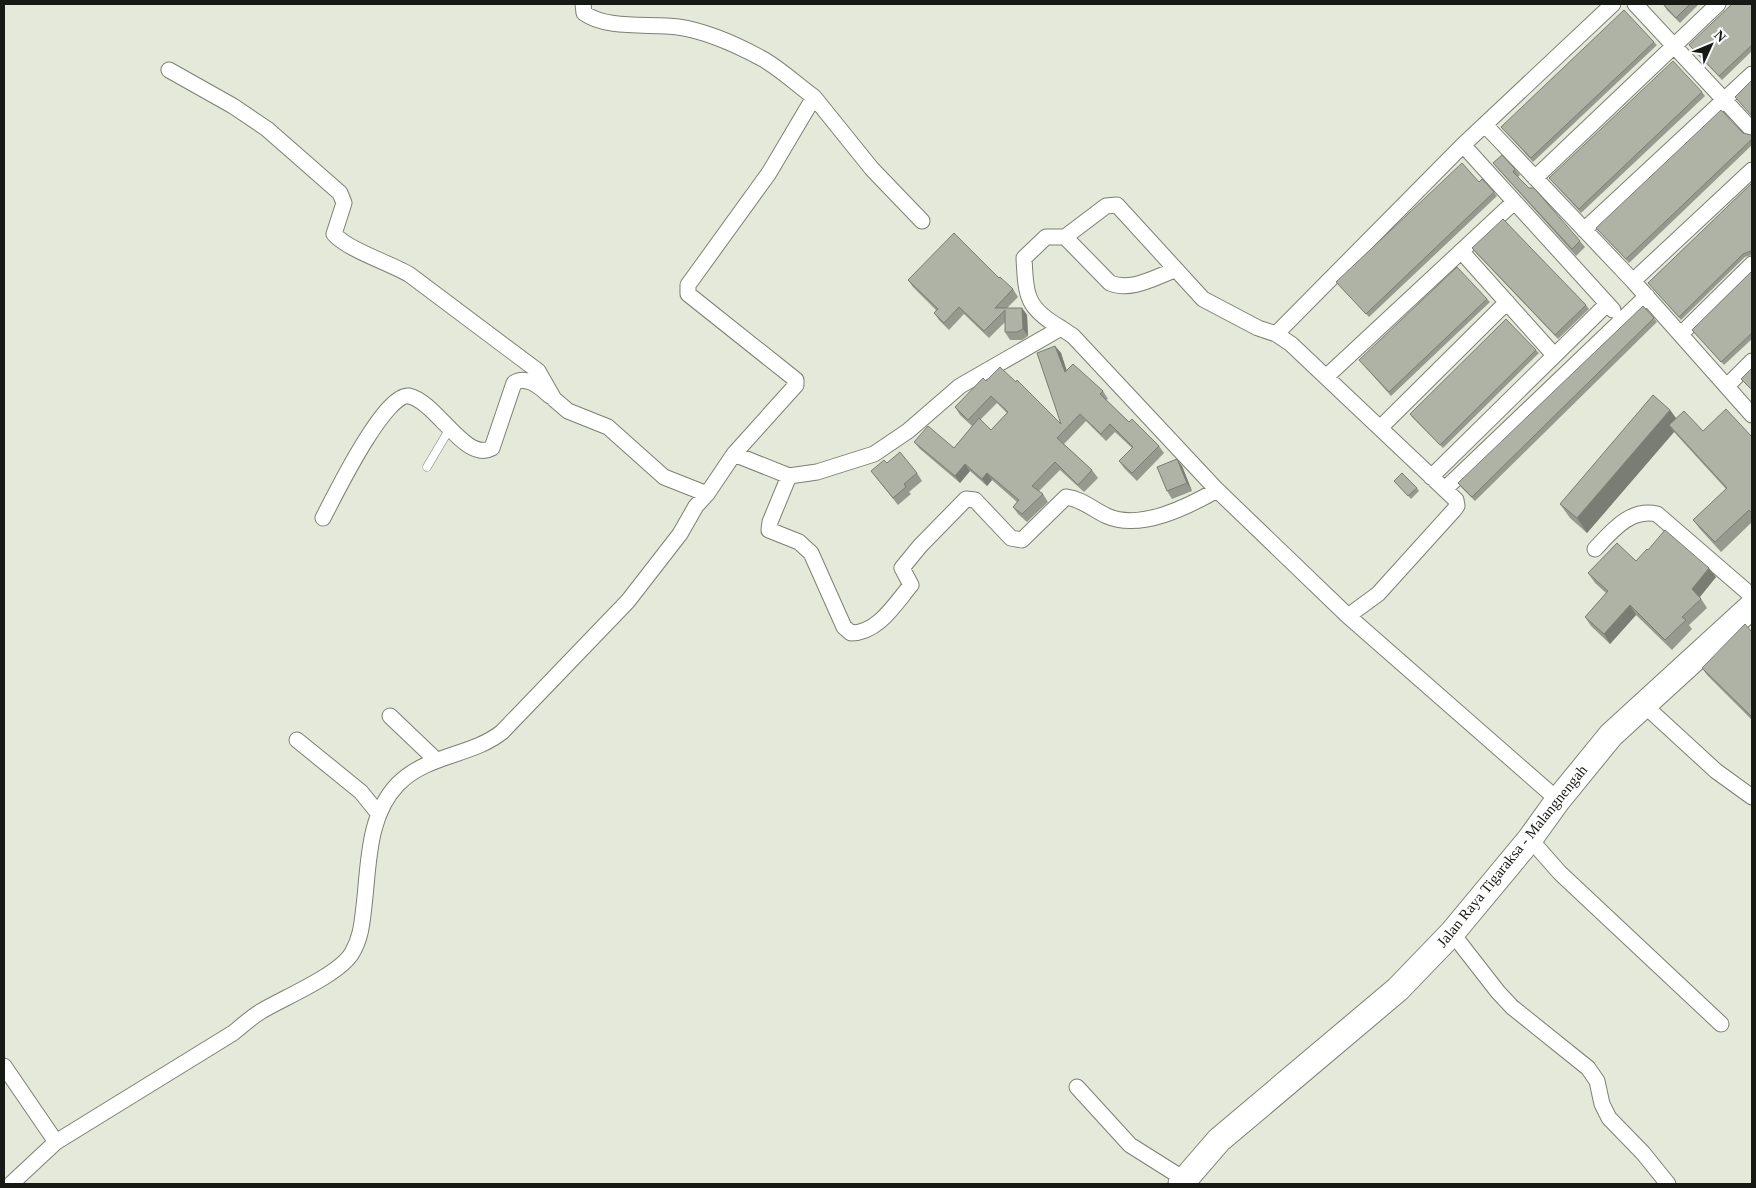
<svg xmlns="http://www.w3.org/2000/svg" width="1756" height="1188" viewBox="0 0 1756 1188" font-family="'Times New Roman',serif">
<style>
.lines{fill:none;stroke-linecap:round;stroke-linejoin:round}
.service-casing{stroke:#7c8072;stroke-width:9}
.minor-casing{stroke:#7c8072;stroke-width:17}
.primary-casing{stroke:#7c8072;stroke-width:27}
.service{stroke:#fff;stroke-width:8}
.minor{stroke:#fff;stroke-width:15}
.primary{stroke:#fff;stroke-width:25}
.wall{fill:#969a8e;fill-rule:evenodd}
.shaded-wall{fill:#7a7d74}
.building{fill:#afb3a5;stroke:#7a7d74}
.labels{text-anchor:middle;stroke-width:4;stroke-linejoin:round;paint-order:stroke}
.street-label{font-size:15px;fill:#171914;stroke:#fff}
</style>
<rect width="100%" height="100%" fill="#e4e9d9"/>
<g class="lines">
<g class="service-casing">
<path id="service" d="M427 467 450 428"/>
</g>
<g class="minor-casing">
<path id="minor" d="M583 4 584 13C607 30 651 23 678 27 706 31 737 45 761 58 780 68 797 85 814 97
M1635 4 1752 130
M169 70 233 106 267 129 340 193 344 203 334 234C348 250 390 263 410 275L538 371 554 399 568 411 608 427 664 477 707 494 734 454 789 476 817 472 874 454 908 431 960 386 1061 328 1073 336 1217 490 1348 616 1558 800
M1485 125 1633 281 1752 415
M1463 145 1613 310
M1535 178 1718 4
M1584 230 1752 74
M1065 237 1106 206 1117 205 1203 299 1258 328 1276 334
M1461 251 1554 355
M1633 281 1752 170
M1061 328C1026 308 1026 296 1024 258L1046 237H1065L1110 283C1131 292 1155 277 1175 270
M1681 334 1752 264
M1326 377 1513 203
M1728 385 1752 361
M1381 427 1507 302
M734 454 796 385V380L688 294V285L769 173 814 97 872 169 922 221
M789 476 770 522 769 530 799 542 811 553 844 627 851 633C878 633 895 604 911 585L902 568 920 546 966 499 975 500 1011 538 1022 540 1066 497C1082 499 1092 509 1107 516 1141 531 1189 506 1217 490
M1431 477 1607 304
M1445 489 1647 296
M323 518C334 497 385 392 409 396 437 402 465 463 492 448L514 383C527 375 540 387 550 396
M1595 549C1612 531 1630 508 1657 514L1752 596
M1348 616 1378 594 1454 510 1457 506 1456 500 1291 344 1276 334 1463 145 1613 4
M1643 704 1716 771 1752 797
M390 716 435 759
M297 740 361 792 378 813
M1530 839 1560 873 1721 1024
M1452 933 1498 992 1512 1007 1588 1068 1597 1081 1602 1104 1609 1118 1643 1153 1668 1184
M4 1066 56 1142
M1077 1087 1130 1145 1184 1179
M11 1184 56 1142 233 1033C242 1026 250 1018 260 1012 283 998 339 975 352 953 361 938 362 923 364 906 369 865 367 816 398 784 428 754 472 756 502 732L628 601 680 534 696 506 707 494"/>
</g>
<g class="primary-casing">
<path id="primary" d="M1181 1184 1219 1140 1398 989 1452 933 1530 839 1558 800 1611 735 1752 606"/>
</g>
<use href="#service" class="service"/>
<use href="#minor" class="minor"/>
<use href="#primary" class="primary"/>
</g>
<path class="wall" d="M1663 4H1699L1680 23 1667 10Z
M1752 4V51L1722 80 1689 45Z
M1654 42 1657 45 1533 162 1501 127Z
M1702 92 1705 96 1581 213 1549 178Z
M1743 133 1751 135H1752V145L1629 263 1596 228Z
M1493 163 1515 169 1520 175 1518 177 1580 241 1585 247 1576 256 1498 169Z
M1479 182 1494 192 1497 196 1369 317 1336 282Z
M1752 183V255L1745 257 1681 320 1648 283Z
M1472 248 1586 305 1589 309 1558 339 1475 252Z
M1752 271V339L1724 365 1692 330Z
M999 278 1013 289 1018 297 1007 308H1022L1027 315 1028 336 1022 340H1010L1005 332V322L989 338 964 314 949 330 939 320 934 313 936 310 913 287 908 280Z
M1487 299 1490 302 1391 396 1359 360Z
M1654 318 1657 322 1475 501 1461 487 1458 483Z
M1055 346 1061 353 1066 370 1103 391 1108 399 1106 400 1129 422 1159 446 1164 453 1137 481 1124 468 1119 461 1132 448 1115 432 1106 441 1086 421 1064 444 1092 470 1098 478 1084 492 1060 470 1039 491 1043 494 1048 502 1027 522 1018 514 1013 507 1017 502 992 480 987 486 970 471 960 483 920 449 914 442 954 448 972 426 960 415 955 407 986 381 1016 382 1061 424ZM997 403 1007 413 991 430 980 420Z
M1536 350 1539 353 1443 448 1412 417 1410 414Z
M1670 410 1676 418 1703 431 1752 437V522L1721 552 1700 529 1693 520 1726 489 1674 432 1587 533 1570 518 1560 504Z
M887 463 917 473 922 481 909 492 911 494 898 505 871 471Z
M1182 466 1192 491 1172 499 1167 491Z
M1394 481 1417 488 1419 491 1411 499Z
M1648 550 1716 577 1700 597 1707 608 1689 625 1692 629 1672 650 1636 615 1610 644 1591 626 1585 617 1606 593 1595 583 1588 573 1636 561Z
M1752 630V720L1707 675 1702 668Z"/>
<path class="shaded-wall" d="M1022 308 1027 315 1028 336 1023 329Z
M1055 346 1061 353 1070 380 1065 372Z
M1670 410 1680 424 1669 425 1674 432 1587 533 1577 518Z
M1177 459 1182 466 1192 491 1187 483Z
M965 464 970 471 960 483 955 476Z
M987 473 992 480 987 486 982 479Z
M1709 568 1716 577 1698 599 1692 589Z
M1630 605 1636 615 1610 644 1604 634Z"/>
<path class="building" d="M1663 4H1690L1676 18Z
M1732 4H1752V45L1719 76 1689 45Z
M1624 10 1654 42 1531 158 1501 127Z
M1673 61 1702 92 1579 209 1549 178Z
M1752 80V116L1735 97Z
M1721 110 1743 133 1751 135H1752V139L1626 259 1596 228Z
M1502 155 1515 169 1513 172 1529 188H1534L1580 241 1572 249 1493 163Z
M1462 163 1479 182 1482 179 1494 192 1366 314 1336 282Z
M1752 183V252L1751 251 1743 254 1679 317 1648 283Z
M1503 219 1586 305 1555 335 1472 248Z
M954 233 999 278 1000 277 1013 289 995 308H1022L1023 329 1017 332H1005V310L984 331 959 307 944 323 934 313 938 309 908 280Z
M1457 267 1487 299 1389 392 1359 360Z
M1752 271V333L1721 362 1692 330Z
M1643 306 1654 318 1472 497 1458 483Z
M1506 319 1536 350 1440 445 1410 414Z
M1055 346 1065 372 1073 364 1103 391 1100 394 1129 422 1132 419 1159 446 1132 473 1119 461 1133 447 1110 424 1101 434 1080 414 1057 438 1092 470 1078 485 1055 462 1032 486 1043 494 1022 514 1013 507 1019 500 987 473 982 479 965 464 955 476 914 442 928 426 954 448 979 418 991 430 1008 412 991 396 968 420 955 407 983 378 986 381 1000 367 1016 382 1017 380 1061 424 1037 353Z
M1752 368V390L1741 379Z
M1653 395 1670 410 1577 518 1560 504Z
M1726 409 1752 437V513L1749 510 1715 542 1693 520 1727 488 1669 425 1684 411 1703 431Z
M900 452 917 473 904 484 906 487 893 498 871 471 884 460 887 463Z
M1177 459 1187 483 1167 491 1157 467Z
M1402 473 1417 488 1408 496 1394 481Z
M1665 530 1709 568 1692 589 1701 599 1682 617 1686 620 1665 640 1630 605 1604 634 1585 617 1608 591 1588 573 1617 543 1636 561 1647 549 1648 550Z
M1745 624 1751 631 1752 630V717L1702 668Z"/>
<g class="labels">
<g class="street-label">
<text transform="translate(1512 856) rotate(-51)" y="5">Jalan Raya Tigaraksa - Malangnengah</text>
</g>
</g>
<rect width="1756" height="1188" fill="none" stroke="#171914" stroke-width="10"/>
<g transform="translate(1711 45) rotate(46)" stroke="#ffffff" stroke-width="4" paint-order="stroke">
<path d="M0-4L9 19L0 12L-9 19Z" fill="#171914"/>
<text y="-8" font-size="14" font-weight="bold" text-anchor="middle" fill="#171914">N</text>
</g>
</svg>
